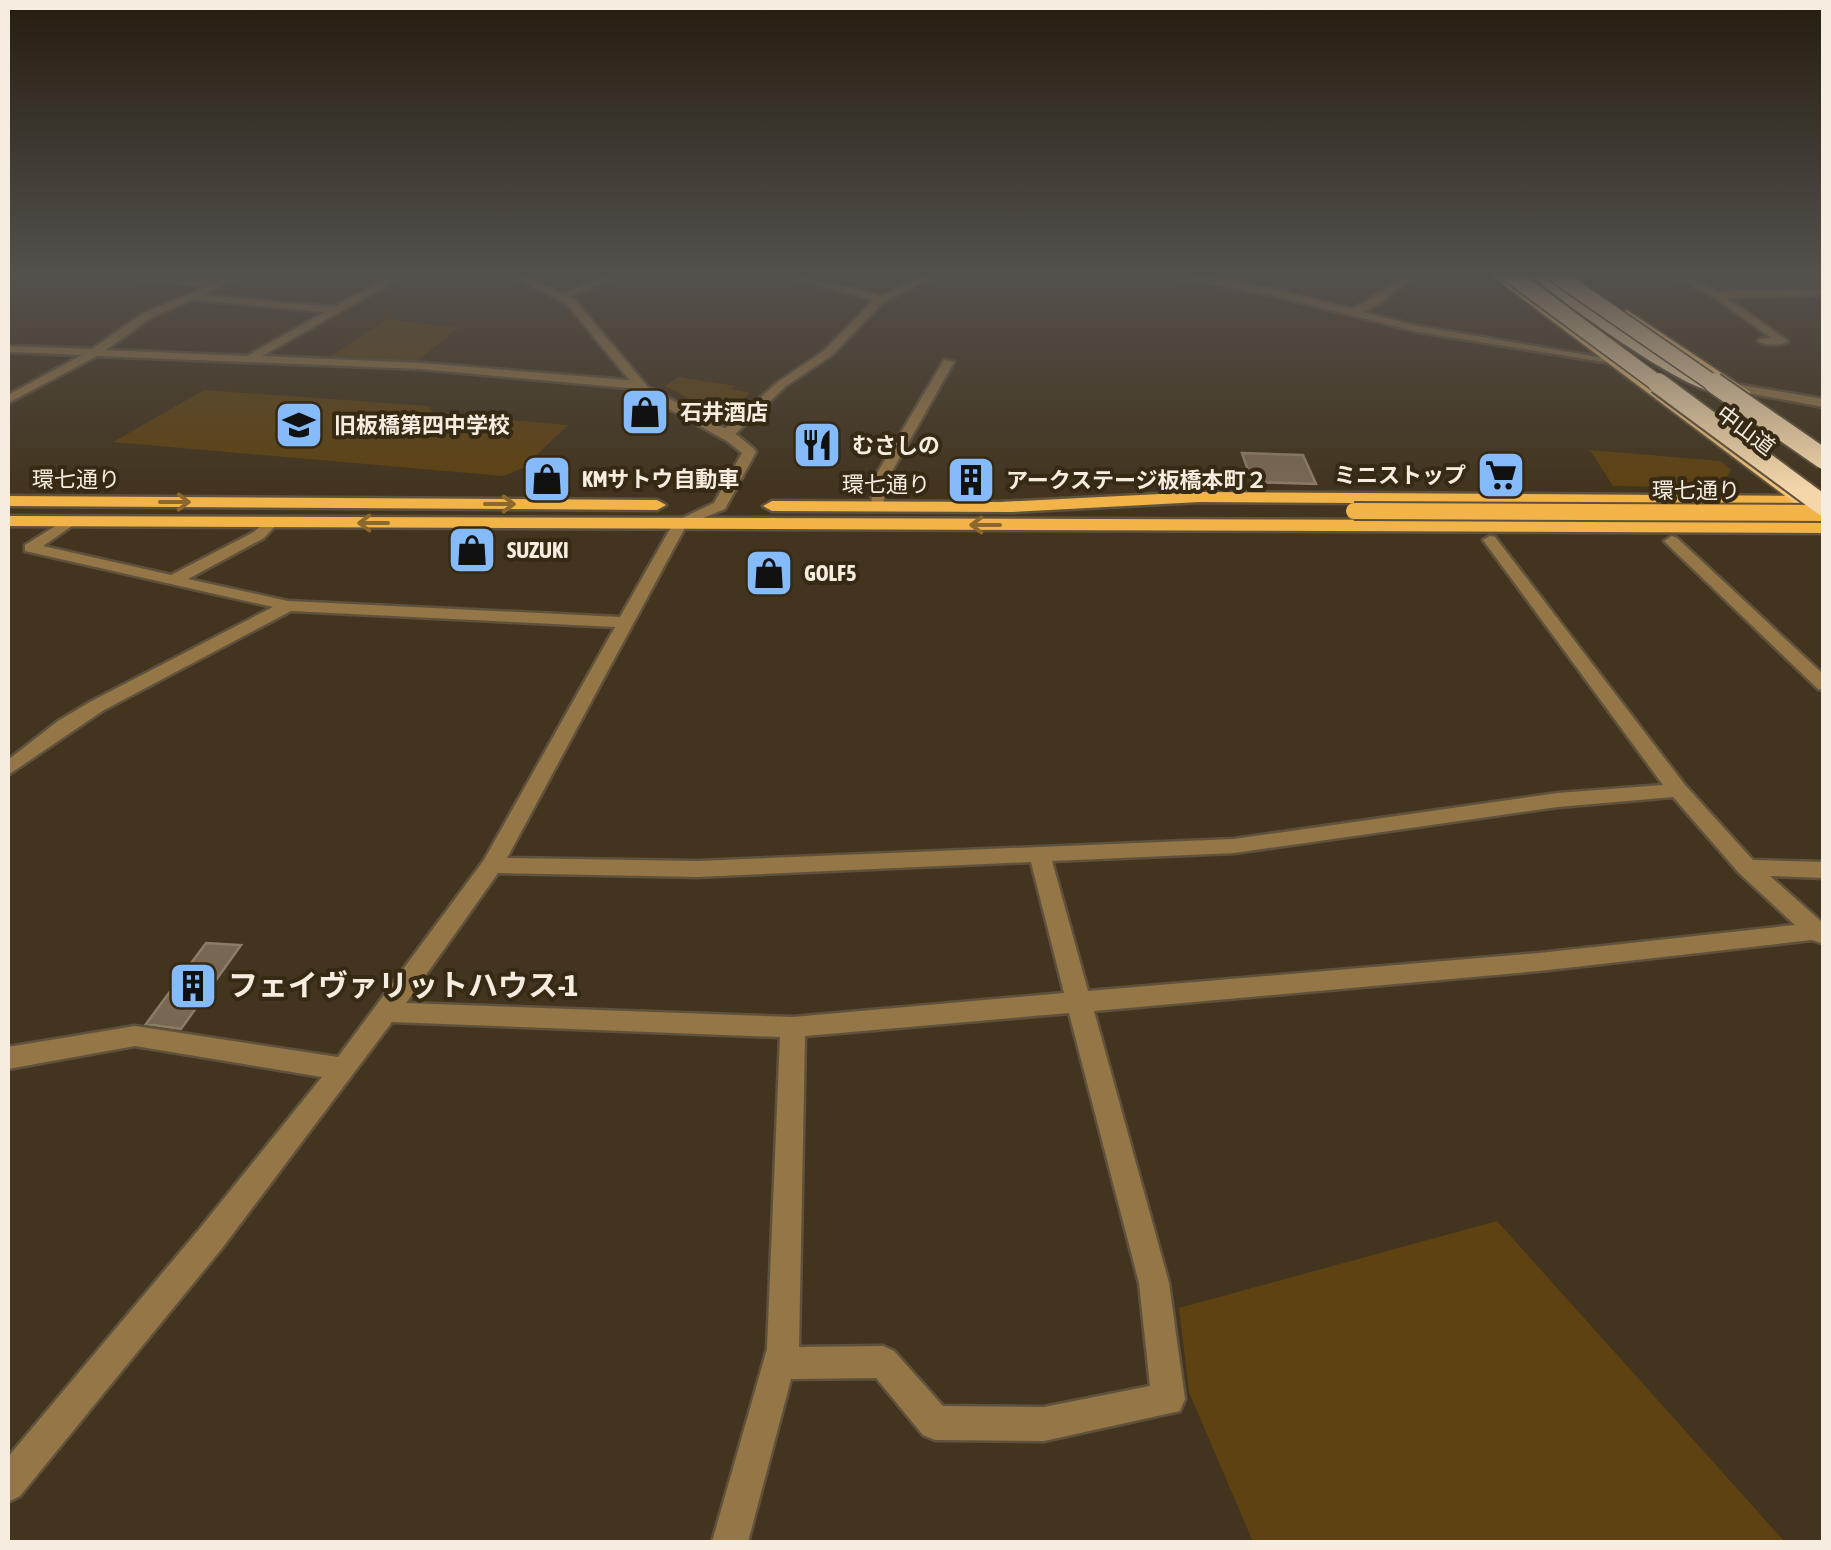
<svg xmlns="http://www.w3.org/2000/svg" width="1831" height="1550" viewBox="0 0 1831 1550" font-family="'Asap Condensed','Noto Sans JP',sans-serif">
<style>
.green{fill:#5e4212}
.building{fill:#786852;stroke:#8e7d66;stroke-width:2.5}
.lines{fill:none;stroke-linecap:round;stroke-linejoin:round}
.minor-casing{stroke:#5f523d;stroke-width:5}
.tertiary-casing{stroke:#5f523d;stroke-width:5}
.primary-casing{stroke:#5f523d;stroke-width:5}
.trunk-casing{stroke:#5f523d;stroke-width:4}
.motorway-casing{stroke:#5f523d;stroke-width:5}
.minor{fill:#957647;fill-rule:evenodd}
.tertiary{fill:#957647;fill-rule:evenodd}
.primary{fill:#f2b348;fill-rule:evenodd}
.trunk{fill:#f3c479;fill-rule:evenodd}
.motorway{fill:#f4d6aa;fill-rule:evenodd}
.primary-bridge-casing{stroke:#5f523d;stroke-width:20;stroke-linecap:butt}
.motorway-bridge-far1-casing{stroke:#5f523d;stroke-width:19;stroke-linecap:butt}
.motorway-bridge-casing{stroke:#5f523d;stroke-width:24;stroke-linecap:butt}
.primary-bridge{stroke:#f2b348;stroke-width:16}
.motorway-bridge-far1{stroke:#f4d6aa;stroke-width:16}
.motorway-bridge{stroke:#f4d6aa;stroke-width:20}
.oneway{stroke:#8b682c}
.labels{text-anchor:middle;stroke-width:8;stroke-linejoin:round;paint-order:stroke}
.far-poi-label{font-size:22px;font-weight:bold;fill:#f6ede0;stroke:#372a15;text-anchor:start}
.far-street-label{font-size:22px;fill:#f6ede0;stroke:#372a15}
.near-poi-label{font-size:30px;font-weight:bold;fill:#f6ede0;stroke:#372a15;text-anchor:start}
</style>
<rect width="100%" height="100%" fill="#42341e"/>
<path class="green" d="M387 319 458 328 416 362 331 356Z
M679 377 735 386 731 389 750 393 728 413 719 414 665 386Z
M204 390 428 406 434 414 568 425 523 468 503 476 113 442Z
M1590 450 1720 461 1731 470 1720 488 1613 486Z
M1497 1221 1785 1542H1253L1189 1392 1179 1308Z"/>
<path class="building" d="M1242 453 1303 455 1316 484 1252 482Z
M206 943 241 945 181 1029 146 1024Z"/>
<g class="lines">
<g class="minor-casing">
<path id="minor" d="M95 273 216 282 238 273H250L203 295 334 307 396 273H408L262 356 421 363 639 381 645 385 639 389 421 369 97 356 8 403V395L82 355 8 352V346L92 349 144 313 205 287ZM194 299 197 300 325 312 247 356 106 350 152 317Z
M611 273H624L565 298 557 296Z
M775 273H790L881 296 927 273H939L882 303 832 355 786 386 731 438H721V432L778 382 824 351 874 300Z
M1151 273C1218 271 1288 293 1352 309 1370 301 1403 273 1419 273L1382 302 1363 312 1418 326 1616 360 1610 363 1418 332 1271 295Z
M1669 273H1681L1719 292 1824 289V295L1727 298 1788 341C1782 346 1764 346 1758 341L1759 339 1771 338 1714 297Z
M944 360 954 362 887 480 883 506 871 509 873 480Z
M1735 384 1824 399V407L1731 390 1729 388Z
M70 517 77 521 75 524 43 546 171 575 254 532 267 519H277L279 522 264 538 188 579 288 601 620 617 674 522 686 519 688 522 507 858 698 861 1234 839 1558 793 1663 785 1483 540 1490 536 1495 537 1685 785 1753 860 1824 862V878L1770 876 1824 924V944L1812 940 1539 971 1094 1011 1169 1283 1185 1399 1180 1411 1044 1441 935 1440 923 1435 876 1378 791 1379 748 1542H712L767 1349 780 1037 392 1022 223 1247 20 1496 8 1502V1457L201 1227 322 1077 135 1046 8 1069V1047L135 1026 338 1057 484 860 615 627 291 611 104 710 8 775V760L58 721 90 702 273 607 25 551V545ZM1673 797 1739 873 1795 925 1539 953 1088 991 1052 861 1234 853 1558 807ZM1031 862 1064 993 793 1017 406 1003 498 873 698 877ZM1069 1013 1139 1283 1150 1386 1044 1407 943 1406 894 1351 883 1346 799 1347 805 1036Z
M1672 536 1677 538 1824 675V690L1818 689 1667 544 1664 541Z"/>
</g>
<g class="tertiary-casing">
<path id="tertiary" d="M507 273H519L574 299 648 387 737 435 754 449 756 452 725 509 686 525 674 522 714 503 742 453 727 441 640 393 566 303Z"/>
</g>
<g class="primary-casing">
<path id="primary" d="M1200 492 1824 496V506L1200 502 1012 512 772 511 763 506 772 501 1000 502Z
M8 496 657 500 666 505 657 510 8 506Z
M8 516 1824 521V533L8 526Z"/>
</g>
<g class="trunk-casing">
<path id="trunk" d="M1488 273H1502L1824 509V525Z
M1627 310 1750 392V398H1738L1622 317 1620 314Z"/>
</g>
<g class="motorway-casing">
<path id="motorway" d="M1529 273H1545L1654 349 1722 388 1719 392C1691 396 1553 297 1529 273Z"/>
</g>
<use href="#minor" class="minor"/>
<use href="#tertiary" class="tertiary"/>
<use href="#primary" class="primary"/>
<use href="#trunk" class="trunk"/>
<use href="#motorway" class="motorway"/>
<g class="primary-bridge-casing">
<path id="primary-bridge" d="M1354 511 1824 513"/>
</g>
<g class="motorway-bridge-far1-casing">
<path id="motorway-bridge-far1" d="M1508 273 1661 386
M1553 273 1717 386"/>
</g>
<g class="motorway-bridge-casing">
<path id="motorway-bridge" d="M1658 383 1824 506
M1714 383 1824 459"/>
</g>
<use href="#primary-bridge" class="primary-bridge"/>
<use href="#motorway-bridge-far1" class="motorway-bridge-far1"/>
<use href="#motorway-bridge" class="motorway-bridge"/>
</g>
<defs><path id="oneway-shaft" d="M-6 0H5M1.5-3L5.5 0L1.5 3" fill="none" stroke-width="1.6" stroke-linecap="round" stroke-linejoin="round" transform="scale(2.5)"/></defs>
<g class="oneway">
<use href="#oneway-shaft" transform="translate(175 502)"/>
<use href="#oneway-shaft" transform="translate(500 504)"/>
<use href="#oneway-shaft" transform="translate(373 523) rotate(-180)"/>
<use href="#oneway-shaft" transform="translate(985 525) rotate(-180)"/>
</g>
<linearGradient id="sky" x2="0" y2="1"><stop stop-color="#241d10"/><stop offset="0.56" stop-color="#54504c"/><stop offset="1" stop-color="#54504c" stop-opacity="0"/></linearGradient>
<rect width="1831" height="490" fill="url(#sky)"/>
<defs>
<g id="shop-square" transform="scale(2.5)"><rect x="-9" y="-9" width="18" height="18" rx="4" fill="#86bbfb" stroke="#372a15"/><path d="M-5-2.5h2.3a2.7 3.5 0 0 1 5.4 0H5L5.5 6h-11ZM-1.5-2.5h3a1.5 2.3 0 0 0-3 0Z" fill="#111"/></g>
<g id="school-square" transform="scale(2.5)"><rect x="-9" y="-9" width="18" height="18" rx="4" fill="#86bbfb" stroke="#372a15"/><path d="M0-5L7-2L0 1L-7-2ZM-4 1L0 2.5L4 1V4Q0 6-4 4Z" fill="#111"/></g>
<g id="restaurant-square" transform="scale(2.5)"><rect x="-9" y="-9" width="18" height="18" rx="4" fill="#86bbfb" stroke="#372a15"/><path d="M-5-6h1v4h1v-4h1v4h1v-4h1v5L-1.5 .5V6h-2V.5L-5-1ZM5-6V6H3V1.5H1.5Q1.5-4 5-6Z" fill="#111"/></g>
<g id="supermarket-square" transform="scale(2.5)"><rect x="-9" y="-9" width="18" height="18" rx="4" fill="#86bbfb" stroke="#372a15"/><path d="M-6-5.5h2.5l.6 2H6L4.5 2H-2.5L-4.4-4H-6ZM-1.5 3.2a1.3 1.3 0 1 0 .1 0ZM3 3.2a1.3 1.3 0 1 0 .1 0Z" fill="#111"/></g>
<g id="building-square" transform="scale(2.5)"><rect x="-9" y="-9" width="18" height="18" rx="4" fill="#86bbfb" stroke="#372a15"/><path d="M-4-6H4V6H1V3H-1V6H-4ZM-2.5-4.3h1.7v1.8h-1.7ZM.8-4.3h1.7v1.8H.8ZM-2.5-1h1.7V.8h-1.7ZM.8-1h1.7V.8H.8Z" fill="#111"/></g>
</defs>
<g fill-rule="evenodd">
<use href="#shop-square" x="645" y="412"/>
<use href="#school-square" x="299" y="425"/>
<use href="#restaurant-square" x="817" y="445"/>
<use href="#supermarket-square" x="1501" y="475"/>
<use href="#shop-square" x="547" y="479"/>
<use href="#building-square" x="971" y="480"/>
<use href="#shop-square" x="472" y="550"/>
<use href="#shop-square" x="769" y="573"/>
<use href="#building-square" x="193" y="986"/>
</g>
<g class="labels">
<g class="far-poi-label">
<text x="680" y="420">石井酒店</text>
<text x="334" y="433">旧板橋第四中学校</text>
<text x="852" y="453">むさしの</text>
<text x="1466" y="483" text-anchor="end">ミニストップ</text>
<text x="582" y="487">KMサトウ自動車</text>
<text x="1006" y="488">アークステージ板橋本町２</text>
<text x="507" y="558">SUZUKI</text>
<text x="804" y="581">GOLF5</text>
</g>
<g class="far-street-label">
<text transform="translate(1746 430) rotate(37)" y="8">中山道</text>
<text x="76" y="487">環七通り</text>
<text x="886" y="492">環七通り</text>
<text x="1696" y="498">環七通り</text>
</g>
<g class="near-poi-label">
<text x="228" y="996">フェイヴァリットハウス-1</text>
</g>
</g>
<rect width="1831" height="1550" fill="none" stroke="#f6ede0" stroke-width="20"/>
</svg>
